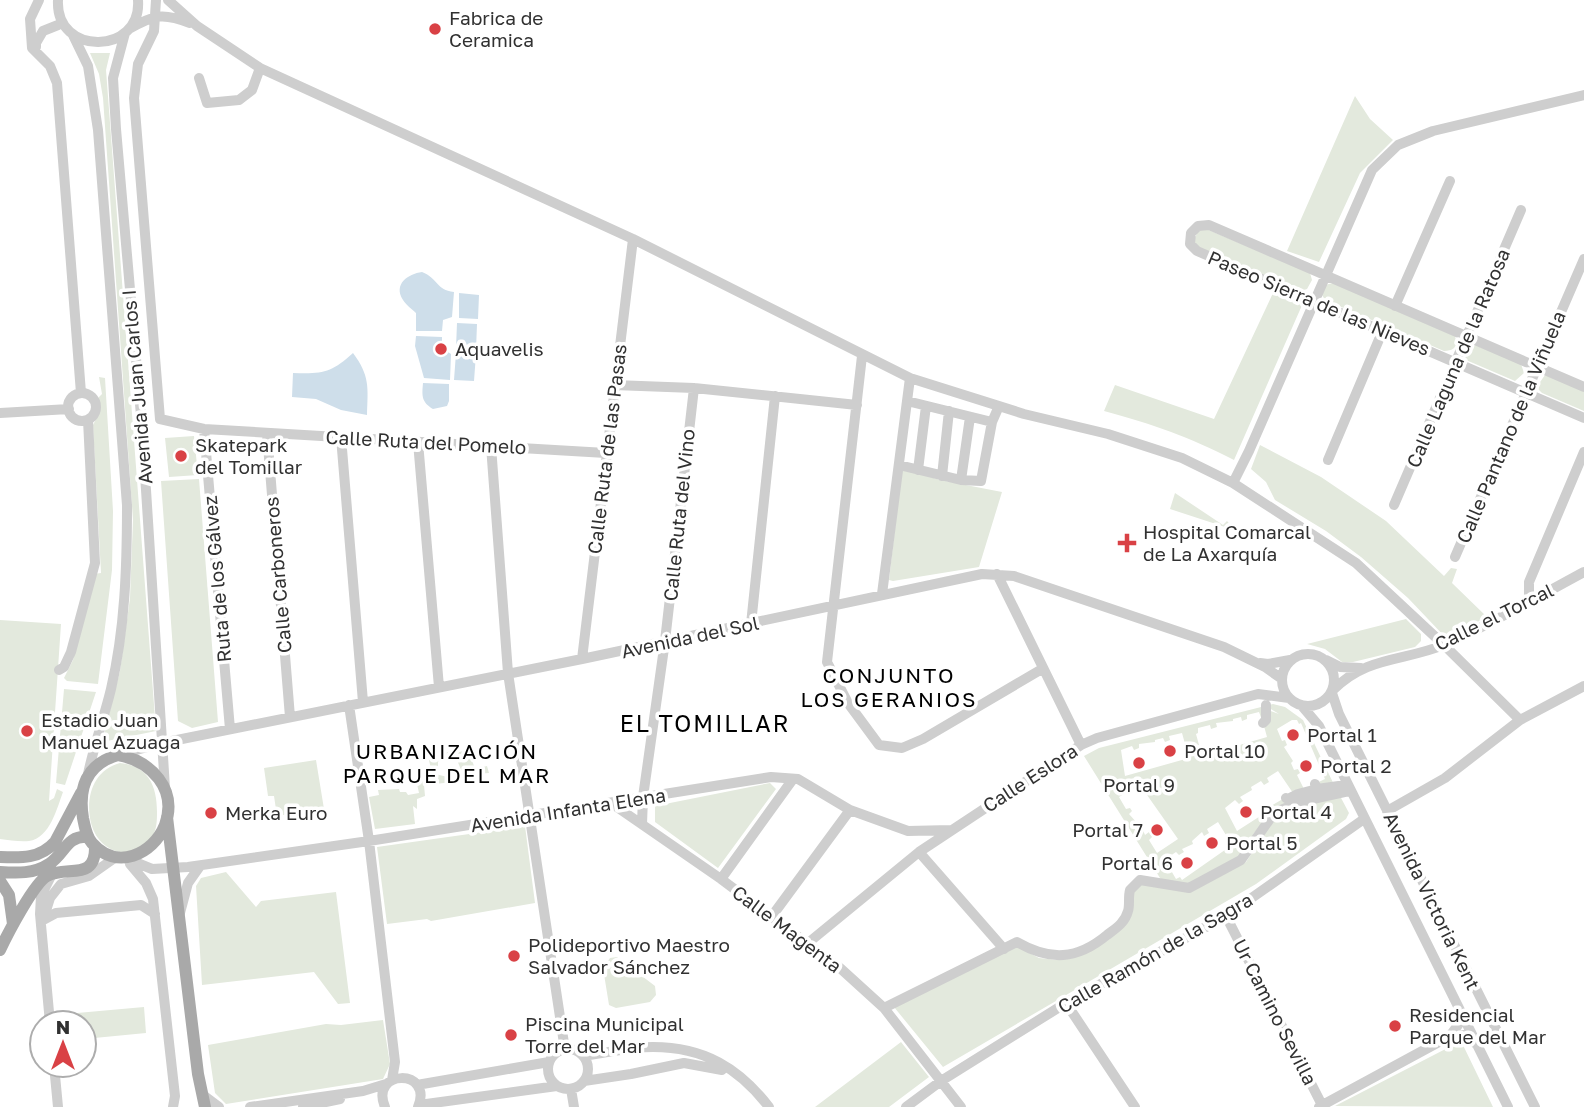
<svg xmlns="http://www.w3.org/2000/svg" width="1584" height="1107" viewBox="0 0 1584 1107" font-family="'Golos Text',sans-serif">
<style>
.green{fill:#e3e9dd;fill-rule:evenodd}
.water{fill:#cedeea}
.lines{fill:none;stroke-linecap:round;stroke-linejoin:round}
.minor{stroke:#cecece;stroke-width:10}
.major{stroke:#a9a9a9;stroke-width:12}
.poi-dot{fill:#d94145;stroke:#fff;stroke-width:2.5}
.labels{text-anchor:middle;stroke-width:7;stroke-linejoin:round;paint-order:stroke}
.poi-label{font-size:19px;fill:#313131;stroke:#fff;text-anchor:start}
.street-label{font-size:19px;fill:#313131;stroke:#fff}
.neighbourhood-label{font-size:21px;letter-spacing:2px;fill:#000;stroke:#fff}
.quarter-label{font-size:23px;letter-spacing:2px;fill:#000;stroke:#fff}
</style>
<rect width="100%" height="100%" fill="#fff"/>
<path class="green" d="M90 53H110L106 70 156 731 102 742 120 671 130 598 133 520 103 98 99 74Z
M1355 96 1370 119 1393 140 1360 173 1319 262 1287 251Z
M1204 228 1310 273 1312 280 1307 289 1301 291 1200 248 1195 245 1194 240 1199 229Z
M1333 283 1455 336C1458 346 1455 351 1444 351L1325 300 1321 293 1325 285Z
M1273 293 1303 303 1234 460C1189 437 1153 424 1104 411L1115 385 1214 419Z
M1475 345 1521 364 1524 373 1515 381 1466 360 1465 354 1468 347Z
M1545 375 1584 390V411L1542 393 1538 389V385Z
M99 377 105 378 113 511 112 570 98 684 67 681 64 678 73 660 94 574 101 573 93 425 100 411 98 398 102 394Z
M194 436 198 475 169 477 165 438Z
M1260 445 1321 477 1386 521 1444 576 1451 568 1457 569 1452 583 1487 617 1446 638 1408 598 1361 557 1326 531 1275 500 1266 482 1251 469Z
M902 468 940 480 1002 492 979 567 893 581 889 580Z
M199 479 218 722 192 728 178 721 161 481Z
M1175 493 1223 525 1227 521 1232 527H1225L1170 509Z
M1406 619 1421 634V641L1415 647 1353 662H1342L1325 649 1307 644Z
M0 620 61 624 49 801 54 798 57 789 63 792C57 808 50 838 29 841 20 842 9 840 0 839Z
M64 689 96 692 65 785 56 783Z
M1273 704 1285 707 1303 720 1337 791 1298 798 1284 804 1273 812 1254 833 1241 856 1189 884H1167L1160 878 1084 756 1099 748ZM1269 708 1279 714 1268 710V723L1264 726 1267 737 1202 756 1196 734 1198 733V728L1210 725 1211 729 1217 727 1216 723 1233 721V719L1241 717 1242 721 1247 719V715L1259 712 1262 720 1265 717V709ZM1292 720H1297L1299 724 1301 723 1325 779 1304 789 1297 775 1300 773 1298 769 1294 770 1291 763 1293 761 1284 747 1287 745 1285 740 1282 741 1277 729ZM1182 733 1189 758 1125 776 1121 750 1132 746 1134 750 1139 748V744L1155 742V740L1163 738 1165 742 1170 740 1169 736ZM1278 771 1293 793 1264 810 1265 813 1237 831 1225 808 1235 800 1239 804 1243 801 1240 797 1252 790 1251 787 1261 781 1264 785 1269 782 1267 778ZM1140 785 1178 839 1157 853 1149 840 1152 837 1149 832 1145 835 1140 823 1138 824 1129 814 1132 811 1130 808 1126 809 1119 797ZM1218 822 1232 845 1182 880 1180 877 1176 879 1169 867 1170 856 1176 852 1179 855 1184 852 1182 849 1193 844 1192 841 1202 832 1204 836 1209 833 1207 829Z
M464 748 467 757H471L475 769 487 766 489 773 475 774 474 779 463 781C461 768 456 744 438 762V771L435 774 452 778 454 782 424 785 425 796 417 799V809L413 806 415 824 375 829 369 797 379 795 378 790 399 789 400 792H406L408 795 419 793 417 784 420 783 415 772 431 769 428 756 458 750 459 752 464 751Z
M316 760 324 809 277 816 274 796H268L264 768Z
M120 763C148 766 157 785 157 812 157 818 157 827 154 833 138 865 99 855 91 823 85 798 93 770 120 763Z
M770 783 776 789 718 868 655 822V806Z
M1340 796 1349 813 1346 819 1256 884 943 1067 894 1007 1010 948H1020L1039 958 1058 960 1123 926 1135 889 1141 884 1193 891 1246 862 1275 818 1299 804Z
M525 826 535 903 431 921 427 919 387 924 377 847Z
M226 872 256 907 261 901 336 892 350 1003 338 1004 314 972 202 985 196 886 201 878Z
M617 957 655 986 656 995 650 1002 616 1008 609 1005 603 968 610 958Z
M144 1007 146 1033 84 1039V1023H67L66 1014Z
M383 1020 390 1064 383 1079 226 1104 215 1093 208 1045 326 1024 341 1025Z
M1461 1041 1493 1107 1335 1106Z
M901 1042 929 1077 889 1107H815Z"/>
<path class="water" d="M422 272C438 278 436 290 454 292L452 317 443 320 442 331H416V313C412 309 406 305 403 300 393 284 408 274 422 272Z
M459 293 479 295 478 319 459 318Z
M457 323 477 324 476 350 456 348Z
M416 336 442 337V348L451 354 450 380 424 378 415 346Z
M353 353C370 376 368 387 367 415L341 410 316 399 292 397 293 373C323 374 331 373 353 353Z
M456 353 476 354 474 381 454 380Z
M423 383 449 384V401L447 406 433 409C421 402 422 395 423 383Z"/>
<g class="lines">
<path class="minor" d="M39 0 30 19 32 48 50 66 57 83 81 393
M58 0C55 57 142 55 138 0
M156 0 154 31 138 64 134 98 160 419 204 429 606 453
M168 0 197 26 260 68 633 239 910 378 1024 414 1108 434 1182 458 1233 483 1356 563 1444 645 1520 720
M129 29C154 15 162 12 190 23
M125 33 113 78 116 129 142 427 165 788
M73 35 88 66 98 130 127 505C127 567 125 629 111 689 104 718 94 745 88 774
M36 47V43L43 31 58 25
M199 78 207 103 239 100 252 90 260 68
M1395 306 1450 181
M862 356 827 662 848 703 879 745 902 748 923 739 1042 669
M614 385 694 388 857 405
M1584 387 1209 225 1198 226 1191 233 1190 244 1197 251 1584 418
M68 407a14 14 0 1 1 28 0a14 14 0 1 1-28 0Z
M907 401 992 422
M0 413 69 409
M204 429 230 729
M267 433 290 717
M341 437 363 702
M418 442 439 687
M491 446 508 673 565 1050
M1328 460 1383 330
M899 465 961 480 981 481 992 422 999 406
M918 470 926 406
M942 476 949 411
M961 480 970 417
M1233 483 1249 451 1372 170 1398 145 1433 131 1584 95
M1394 505 1521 210
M1455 557 1584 259
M997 574 1081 745
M882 594 910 378
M1529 601V582L1584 452
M751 624 775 396
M1282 680a26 26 0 1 1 52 0a26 26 0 1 1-52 0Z
M582 659 633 239
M1326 660 1340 667 1361 668
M1260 663 1268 664 1290 660
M59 670 64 667 71 652 95 563 88 420
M1333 690C1368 655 1404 662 1446 644 1492 624 1539 596 1584 572
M1332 693 1339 714 1535 1107
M349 705 369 841 395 1062 392 1080
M1302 706 1319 726 1508 1107
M1263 723 1266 720V705
M118 755 162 743 582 659 982 574 1014 576 1224 647 1265 667 1282 679
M1315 784 1317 789 1346 785
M1286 798 1288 799 1298 794 1317 789
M611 803 721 879 840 968 884 1008 961 1107
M1387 811 1445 778 1520 720 1584 686
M642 824 643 797 665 641 694 388
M919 852 1004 949
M125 858 152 869 188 867 369 841 771 777 798 779 850 810 908 831 951 830
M130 864 146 883 153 899 175 1096 173 1107
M721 879 793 779
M180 913 188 883 200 866
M772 916 850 810
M1226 916 1323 1107
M44 917 50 898 61 884 89 876 116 857
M43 920 56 913 141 905 155 914
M808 943 919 852 1081 745 1097 738 1258 694 1289 698
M1066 1003 1135 1107
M884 1008 1017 942C1050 961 1077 960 1107 935 1115 929 1125 923 1128 911 1130 905 1128 897 1130 890L1140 880 1189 888 1241 860 1274 813 1299 802 1349 791
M1458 1010V1025L1450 1036 1463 1035 1475 1043
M50 1023 40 914 41 896 51 876
M548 1069a20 20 0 1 1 40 0a20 20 0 1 1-40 0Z
M583 1056C606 1053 630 1047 653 1047 704 1047 739 1068 769 1107
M54 1065 58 1107
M584 1081 631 1074 684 1063 722 1070
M417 1085 549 1062
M571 1089 574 1107
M203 1095 219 1107
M419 1105 557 1086
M250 1107 363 1091 386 1084
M303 1107 340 1099
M385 1107C369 1069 434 1068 418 1107
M906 1107 941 1081 1066 1003 1226 916 1364 819
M1319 1107 1450 1036"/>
<path class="major" d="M118 755C151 761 178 789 165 825 153 855 116 871 92 843 86 836 85 827 83 818 78 788 86 764 118 755Z
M167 817 198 1074 205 1107
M0 857C21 858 40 859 55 842L81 793
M0 872C17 873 34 874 49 864 65 854 66 835 88 837
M0 881 9 895 13 924
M0 950C7 935 34 883 47 876 67 865 96 882 95 846"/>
</g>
<g class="poi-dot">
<circle cx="435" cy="29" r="7"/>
<circle cx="441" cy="349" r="7"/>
<circle cx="181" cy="456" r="7"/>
<path d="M1123.5 532.5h7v7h7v7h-7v7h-7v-7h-7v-7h7z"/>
<circle cx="27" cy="731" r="7"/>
<circle cx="1293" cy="735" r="7"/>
<circle cx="1170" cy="751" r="7"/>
<circle cx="1139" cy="763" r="7"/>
<circle cx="1306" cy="766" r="7"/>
<circle cx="1246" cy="812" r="7"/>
<circle cx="211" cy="813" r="7"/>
<circle cx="1157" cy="830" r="7"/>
<circle cx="1212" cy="843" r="7"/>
<circle cx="1187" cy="863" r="7"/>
<circle cx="514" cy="956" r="7"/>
<circle cx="1395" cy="1026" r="7"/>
<circle cx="511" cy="1035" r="7"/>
</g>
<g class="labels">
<g class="poi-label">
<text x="449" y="25">Fabrica de<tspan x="449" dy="22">Ceramica</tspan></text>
<text x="455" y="356">Aquavelis</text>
<text x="195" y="452">Skatepark<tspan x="195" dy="22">del Tomillar</tspan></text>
<text x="1143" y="539">Hospital Comarcal<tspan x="1143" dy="22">de La Axarquía</tspan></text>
<text x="41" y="727">Estadio Juan<tspan x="41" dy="22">Manuel Azuaga</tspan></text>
<text x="1307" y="742">Portal 1</text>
<text x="1184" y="758">Portal 10</text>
<text x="1320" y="773">Portal 2</text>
<text x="1139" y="792" text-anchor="middle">Portal 9</text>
<text x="1260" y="819">Portal 4</text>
<text x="225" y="820">Merka Euro</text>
<text x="1143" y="837" text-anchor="end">Portal 7</text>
<text x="1226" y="850">Portal 5</text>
<text x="1173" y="870" text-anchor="end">Portal 6</text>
<text x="528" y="952">Polideportivo Maestro<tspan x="528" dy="22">Salvador Sánchez</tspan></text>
<text x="1409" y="1022">Residencial<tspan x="1409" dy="22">Parque del Mar</tspan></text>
<text x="525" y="1031">Piscina Municipal<tspan x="525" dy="22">Torre del Mar</tspan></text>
</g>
<g class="street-label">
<text transform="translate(1319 303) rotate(23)" y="7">Paseo Sierra de las Nieves</text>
<text transform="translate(1458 358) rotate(-67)" y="7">Calle Laguna de la Ratosa</text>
<text transform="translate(137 387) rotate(-95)" y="7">Avenida Juan Carlos I</text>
<text transform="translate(1511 427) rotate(-67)" y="7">Calle Pantano de la Viñuela</text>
<text transform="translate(426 442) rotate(3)" y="7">Calle Ruta del Pomelo</text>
<text transform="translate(607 449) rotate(-83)" y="7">Calle Ruta de las Pasas</text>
<text transform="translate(679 515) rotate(-84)" y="7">Calle Ruta del Vino</text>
<text transform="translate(278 575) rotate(-95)" y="7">Calle Carboneros</text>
<text transform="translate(217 579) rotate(-95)" y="7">Ruta de los Gálvez</text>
<text transform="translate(1494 617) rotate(-26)" y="7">Calle el Torcal</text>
<text transform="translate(690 637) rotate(-12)" y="7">Avenida del Sol</text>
<text transform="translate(1030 778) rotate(-33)" y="7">Calle Eslora</text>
<text transform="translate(568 810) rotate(-9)" y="7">Avenida Infanta Elena</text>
<text transform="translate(1432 901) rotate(64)" y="7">Avenida Victoria Kent</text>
<text transform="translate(787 929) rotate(37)" y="7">Calle Magenta</text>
<text transform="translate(1155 953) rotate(-30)" y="7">Calle Ramón de la Sagra</text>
<text transform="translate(1275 1012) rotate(63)" y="7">Ur Camino Sevilla</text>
</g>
<g class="neighbourhood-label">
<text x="889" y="683">CONJUNTO<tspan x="889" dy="24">LOS GERANIOS</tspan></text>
<text x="447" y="759">URBANIZACIÓN<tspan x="447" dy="24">PARQUE DEL MAR</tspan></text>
</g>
<g class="quarter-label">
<text x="705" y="732">EL TOMILLAR</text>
</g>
</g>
<g transform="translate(63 1044)"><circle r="33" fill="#ffffff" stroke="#adadad" stroke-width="2"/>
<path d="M0-5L12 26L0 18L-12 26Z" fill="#d94145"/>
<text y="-10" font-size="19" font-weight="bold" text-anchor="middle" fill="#313131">N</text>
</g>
</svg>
